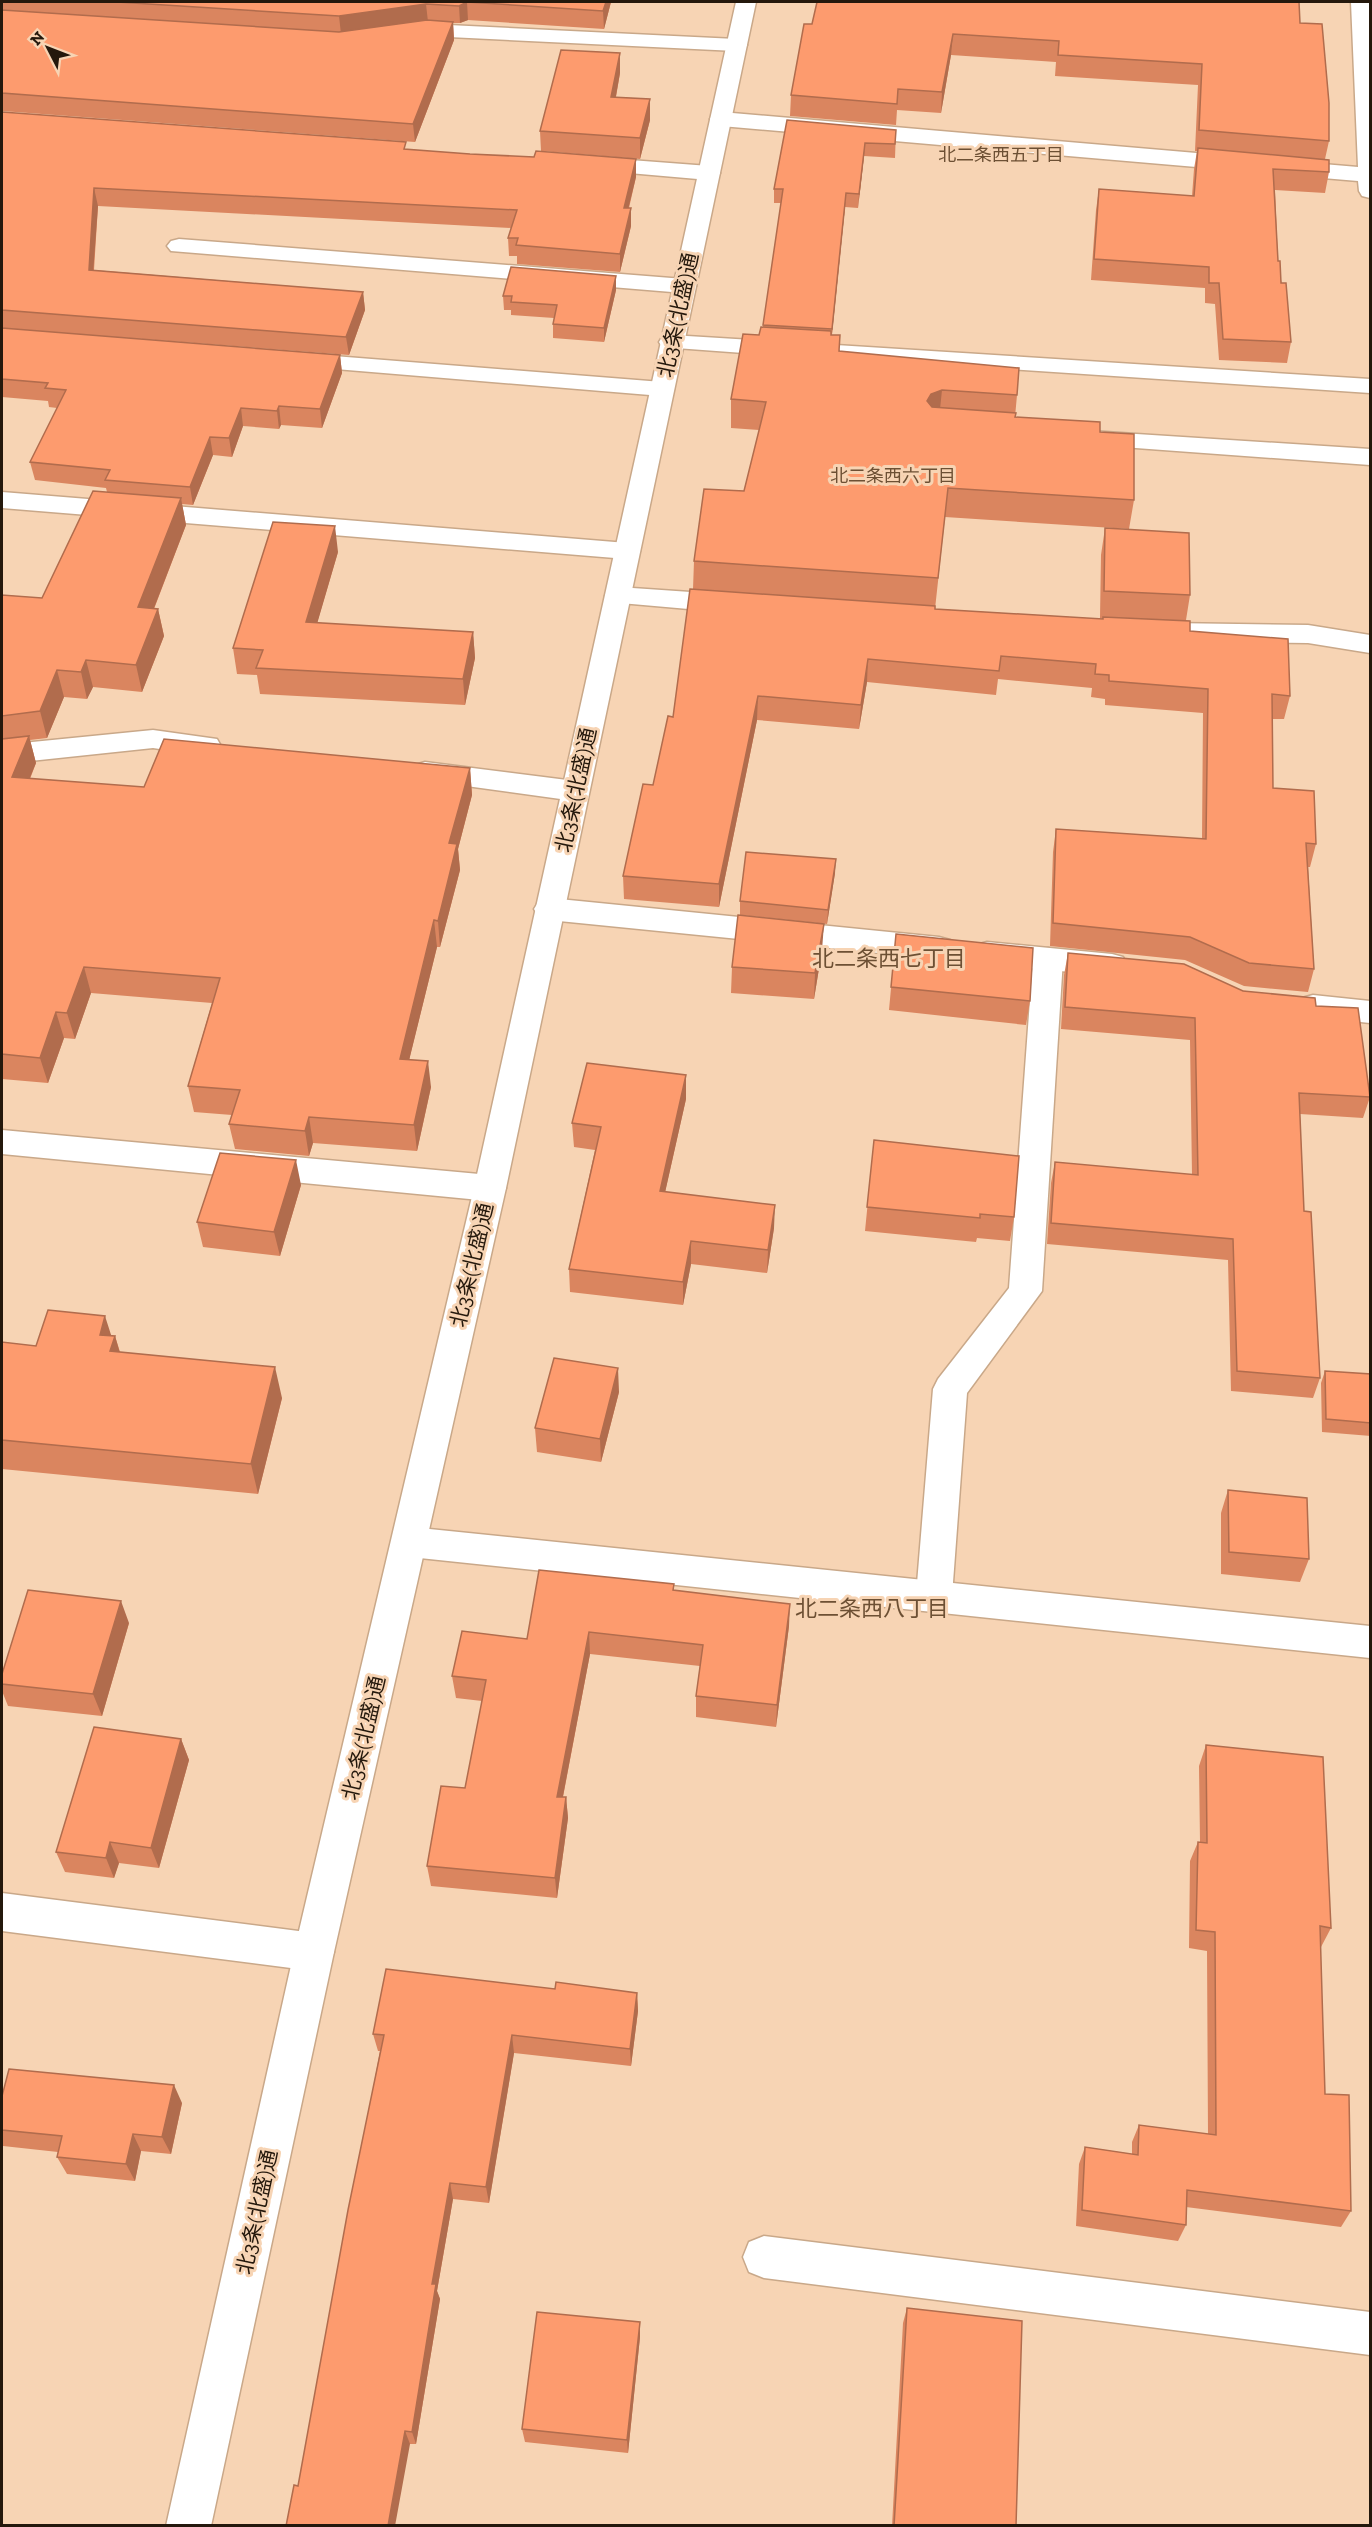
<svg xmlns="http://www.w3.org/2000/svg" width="1372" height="2527" viewBox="0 0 1372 2527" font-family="'Zilla Slab','Noto Sans JP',serif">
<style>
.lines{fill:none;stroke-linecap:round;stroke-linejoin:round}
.lane-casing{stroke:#c9a889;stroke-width:3}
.street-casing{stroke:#c9a889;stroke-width:3}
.secondary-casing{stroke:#c9a889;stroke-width:3}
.lane{fill:#fff;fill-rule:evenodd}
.street{fill:#fff;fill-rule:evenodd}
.secondary{fill:#fff;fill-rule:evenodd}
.wall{fill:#da855f}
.shaded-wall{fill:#b16c4d}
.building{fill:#fd9b6e;stroke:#b16c4d;stroke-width:1.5}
.labels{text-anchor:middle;stroke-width:6;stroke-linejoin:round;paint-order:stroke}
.far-neighbourhood-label{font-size:18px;fill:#6d5034;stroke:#f7d4b4}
.street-label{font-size:21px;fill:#24180c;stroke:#f7d4b4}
.neighbourhood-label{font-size:22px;fill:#6d5034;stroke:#f7d4b4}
</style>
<rect width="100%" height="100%" fill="#f7d4b4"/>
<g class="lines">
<g class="lane-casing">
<path id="lane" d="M179 239 684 279 692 281 696 286 692 291 684 293 171 251 167 246 171 241Z
M1090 431 1370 449V465L1081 444 1077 439 1081 434Z
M1048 948 1059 951 1063 959 1042 1291 967 1393 952 1596 947 1607 934 1612 921 1607 916 1596 933 1389 938 1379 1009 1288 1033 959 1037 951Z
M764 2236 1370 2312V2355L764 2278 749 2272 743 2257 749 2242Z"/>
</g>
<g class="street-casing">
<path id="street" d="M1351 2H1370V198L1362 196 1359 191 1358 181 721 126 713 124 710 119 713 114 721 112 1358 167Z
M428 24 736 39 744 40 747 45 744 50 736 51 428 36 409 39 401 38 398 33 401 28Z
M591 157 709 166 717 168 720 173 717 178 709 180 583 169 580 164 583 159Z
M671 335 785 342 794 344 797 349 794 354 785 356 662 347 659 342 662 337Z
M836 345 1370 379V393L827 357 824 352 827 347Z
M296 353 662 382 671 384 674 389 671 394 662 396 287 365 284 360 287 355Z
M2 492 627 543 636 545 640 551 636 557 627 559 2 508Z
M618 587 734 595 743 598 747 604 743 610 734 613 609 602 605 596 609 590Z
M1169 623 1308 625 1370 635V653L1308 643 1169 641 1159 638 1156 632 1159 626Z
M153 730 217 739 221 746 217 753 207 756 153 748 2 764V745Z
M425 762 575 781 585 784 589 791 585 798 575 801 415 779 411 772 415 765Z
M549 898 939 937 950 940 954 948 950 956 939 959 549 920 539 917 534 909 539 901Z
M987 942 1112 954 1123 957 1127 965 1123 973 1112 976 987 964 976 961 972 953 976 945Z
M1313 995 1370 1001V1023L1313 1017 1302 1014 1298 1006 1302 998Z
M2 1130 490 1175 501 1179 506 1188 501 1197 490 1201 2 1154Z
M410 1527 1370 1626V1658L410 1557 397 1553 392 1542 397 1531Z
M2 1893 314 1933 328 1939 334 1952 328 1965 314 1971 2 1931Z"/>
</g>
<g class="secondary-casing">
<path id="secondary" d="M736 2H756L506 1188 334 1952 211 2526H166L294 1952 474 1188Z"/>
</g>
<use href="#lane" class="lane"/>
<use href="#street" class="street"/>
<use href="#secondary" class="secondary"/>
</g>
<path class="wall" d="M2 2H611L604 29 468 20 460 23H453L454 40 415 142 2 111Z
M1300 23 1329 141 1325 159 1329 172 1325 193 1275 190 1278 261 1291 342 1287 363 1219 360 1215 304 1205 303V288L1091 280 1096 210 1099 189 1192 196 1194 169 1197 151H1195L1198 85 1055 76 1056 62 951 55 941 113 897 110 896 125 790 116 791 95 812 24Z
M620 73 616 97 650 99V120L640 159 541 151 540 131Z
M2 112 407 149 636 177 629 208H631V226L620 272 517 264V256H509L508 238 511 228 98 206 94 270 363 292 365 310 349 355 104 336 340 355 342 373 322 428 281 425 279 429 243 426 232 457 213 455 193 505 182 504 186 525 154 609H158L164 636 142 692 93 687 87 699 64 697 47 738 30 740 36 763 30 779 144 787 470 768 472 795 458 849 460 870 440 947H437L409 1060 431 1087 417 1151 313 1143 309 1156 235 1149 229 1124 232 1115 194 1112 188 1086 212 1003 91 993 75 1039 64 1038 48 1083 2 1079V595L42 598 107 492 106 488 35 480 30 462 57 408 49 407 48 401 2 397Z
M787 120 896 130 895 158 864 156 858 208 845 207 832 335 840 351 1017 395 1015 417 1100 432 1134 500 1129 529 945 517 935 609 1103 619 1100 618 1101 555 1105 528 1190 595 1186 620 1190 631 1290 696 1284 719H1272L1273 788 1316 844 1310 867H1308L1314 969 1308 992 1244 986 1185 960 1050 946 1053 852 1056 829 1202 839 1203 713 1105 705V699L1091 697 1092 688 998 679 996 695 867 682 859 729 757 720 719 907 624 899 623 876 653 785 673 717 693 589 694 561 744 491 759 430 731 428V399L763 327 781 203H774V189Z
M616 290 604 342 553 338V324L554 318 511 315V310H504L503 296Z
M338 552 317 623 473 632 475 658 465 705 260 694 257 675 237 674 233 648Z
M835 873 827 924 740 915V901Z
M896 934 1030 1001 1026 1025 889 1010Z
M822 950 814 999 731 993 732 967Z
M1068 953 1316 1006 1370 1097 1363 1118 1300 1114 1304 1211 1320 1378 1313 1398 1231 1391 1228 1260 1047 1244 1051 1183 1055 1162 1192 1175 1190 1040 1061 1029 1064 975Z
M686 1099 665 1192 774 1228 767 1273 691 1264 683 1305 570 1292 569 1269 595 1150 574 1147 572 1123Z
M874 1140 1014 1217 1010 1241 977 1238 976 1242 865 1231Z
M301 1185 280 1256 203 1247 197 1222Z
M112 1336H115L120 1352 282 1398 258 1494 2 1469V1342L36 1346Z
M1325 1371 1371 1374V1436L1322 1432 1321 1383Z
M619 1392 601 1462 537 1452 535 1428Z
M1228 1490 1309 1559 1300 1582 1221 1574V1513Z
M674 1584V1590L789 1626 776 1727 696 1717V1696L700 1666 590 1654 563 1797H566L568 1818 557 1898 431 1886 427 1866 465 1788 482 1701 456 1698 452 1676 527 1639Z
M129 1623 102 1716 8 1706 2 1691V1674Z
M181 1739 189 1760 159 1868 119 1863 114 1878 65 1872 56 1852Z
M1206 1745 1331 1928 1321 1947H1320L1325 2094 1351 2211 1341 2227 1186 2207V2225L1178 2241 1076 2226 1079 2164 1085 2147 1132 2154V2142L1139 2125 1208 2134 1207 1951 1189 1948 1190 1861 1198 1842H1200L1199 1766Z
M555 1989 637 1993 638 2011 631 2066 514 2053 489 2203 453 2199 437 2291 440 2299 416 2444H410L298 2486 380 2051H378L373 2034Z
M2 2096 182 2103 171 2154 141 2151 135 2181 67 2174 57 2157 58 2152 3 2146 2 2144Z
M907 2308 1016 2526H892L903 2323Z
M640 2337 628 2453 525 2442 522 2429Z"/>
<path class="shaded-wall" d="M467 2 468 20 460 23 459 6Z
M606 2H611L604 29 603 11Z
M426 4 428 22 341 34 339 16Z
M453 22 454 40 415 142 413 124Z
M953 34 951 55 941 113 942 92Z
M620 53V73L612 118 611 97Z
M650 99V120L640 159V138Z
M865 143 864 156 858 208 859 194Z
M636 159V177L624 226V208Z
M94 188 98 206 92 288 89 270Z
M846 193 845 207 831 343 832 329Z
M631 208V226L620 272V254Z
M616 276V290L604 342V328Z
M363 292 365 310 349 355 346 337Z
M340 355 342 373 322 428 320 409Z
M942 390 939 419 927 401 931 394Z
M279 406 281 425 279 429 277 411Z
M241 408 243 426 232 457 229 438Z
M210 437 213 455 193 505 190 487Z
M181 498 186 525 144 634 138 607Z
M335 526 338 552 310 648 306 622Z
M158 609 164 636 142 692 136 665Z
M473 632 475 658 465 705 463 679Z
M868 659 867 682 859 729 861 705Z
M86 660 93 687 87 699 81 672Z
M57 670 64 697 47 738 40 711Z
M758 696 757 720 719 907V884Z
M29 736 36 763 19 804 12 777Z
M470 768 472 795 458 849 460 870 440 947 438 921 449 843Z
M836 859 835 873 827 924 828 910Z
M434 920 437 947 403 1085 400 1059Z
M824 924 822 950 814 999 815 973Z
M84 967 91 993 75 1039 67 1013Z
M56 1012 64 1038 48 1083 40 1058Z
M428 1061 431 1087 417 1151 414 1125Z
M686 1075V1099L660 1215V1191Z
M309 1117 313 1143 309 1156 305 1131Z
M296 1160 301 1185 280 1256 274 1232Z
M775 1205 774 1228 767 1273 768 1250Z
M691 1241V1264L683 1305V1282Z
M105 1316 113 1341 115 1336 124 1367 120 1382 100 1335Z
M275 1367 282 1398 258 1494 251 1464Z
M618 1368 619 1392 601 1462 600 1439Z
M121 1601 129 1623 102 1716 93 1694Z
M790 1604 789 1626 776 1727 777 1705Z
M589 1632 590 1654 559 1817 557 1797Z
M181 1739 189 1760 159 1868 151 1848Z
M566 1797 568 1818 557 1898 555 1878Z
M110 1842 119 1863 114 1878 106 1858Z
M637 1993 638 2011 631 2066 630 2049Z
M512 2035 514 2053 489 2203 486 2187Z
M174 2085 182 2103 171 2154 162 2137Z
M133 2134 141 2151 135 2181 126 2164Z
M450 2183 453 2199 437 2291 440 2299 416 2444 412 2432 432 2284Z
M640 2322V2337L628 2453 627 2440Z
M405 2431 410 2444 395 2526H388Z"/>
<path class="building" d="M117 2H606L603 11 467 2 459 6 426 4 339 16Z
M817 2H1299L1300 23 1322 24 1329 103V141L1199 130 1202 64 1058 55 1059 41 953 34 942 92 898 89 897 104 791 95 804 24H812Z
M2 10 339 32 427 20 453 22 413 124 2 93Z
M561 50 620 53 611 97 650 99 640 138 540 131Z
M2 112 406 142 404 149 470 154 534 157 536 151 636 159 624 208H631L620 254 516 245 518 238H508L517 210 94 188 89 270 363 292 346 337 2 310Z
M787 120 896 130 895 144 865 143 859 194 846 193 832 329 763 325 783 189H774Z
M1198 148 1329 160V172L1273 169 1278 261H1280L1281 283H1286L1291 342 1223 339 1219 283H1209V267L1094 259 1099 189 1194 196Z
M511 267 616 276 604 328 553 324 557 305 511 302 512 296H503Z
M761 327 831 331V335H840L839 351 1019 368 1017 395 942 390 931 394 927 401 932 407 1016 413 1015 417 1100 422V432L1134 434V500L948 488 938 578 694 561 704 489 744 491 766 402 731 399 743 334 759 335Z
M2 328 340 355 320 409 279 406 277 411 241 408 229 438 210 437 190 487 105 480 110 470 30 462 66 390 45 388 48 383 2 379Z
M93 491 181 498 138 607 158 609 136 665 86 660 81 672 57 670 40 711 2 716V595L42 598Z
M273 522 335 526 306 622 473 632 463 679 256 668 263 650 233 648Z
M1105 528 1189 533 1190 595 1104 591Z
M690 589 935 606V609L1103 619V617L1190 621V631L1288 639 1290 696 1272 694 1273 788 1314 791 1316 844 1306 843 1314 969 1249 963 1190 937 1053 923 1056 829 1206 839 1208 689 1109 681V675L1095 674 1096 664 1001 656 999 671 868 659 861 705 758 696 719 884 623 876 643 784 653 785 668 716 673 717Z
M29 736 12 777 144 787 164 739 470 768 449 843 457 844 438 921 434 920 400 1059 428 1061 414 1125 309 1117 305 1131 229 1124 240 1090 188 1086 220 978 84 967 67 1013 56 1012 40 1058 2 1054V739Z
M746 852 836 859 828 910 740 901Z
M738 915 824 924 815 973 732 967Z
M896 934 1033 948 1030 1001 891 987Z
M1068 953 1184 964 1243 991 1315 998 1316 1006 1358 1008 1370 1097 1299 1093 1304 1211 1311 1212 1320 1378 1237 1371 1233 1239 1051 1223 1055 1162 1198 1175 1195 1018 1065 1007Z
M587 1063 686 1075 660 1191 775 1205 768 1250 691 1241 683 1282 569 1269 601 1127 572 1123Z
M874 1140 1019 1156 1014 1217 980 1214V1218L867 1207Z
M220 1153 296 1160 274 1232 197 1222Z
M48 1310 105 1316 100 1335 115 1336 110 1351 275 1367 251 1464 2 1440V1342L36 1346Z
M554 1358 618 1368 600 1439 535 1428Z
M1325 1371 1371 1374V1423L1326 1419Z
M1228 1490 1307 1498 1309 1559 1229 1552Z
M539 1570 674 1584 673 1590 790 1604 777 1705 696 1696 703 1645 589 1632 557 1797H566L555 1878 427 1866 441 1786 465 1788 486 1680 452 1676 462 1631 527 1639Z
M28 1590 121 1601 93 1694 2 1684V1674Z
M94 1727 181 1739 151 1848 110 1842 106 1858 56 1852Z
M1206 1745 1323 1757 1331 1928 1320 1926 1325 2094 1349 2095 1351 2211 1187 2190 1186 2225 1082 2210 1085 2147 1138 2155 1139 2125 1216 2135 1215 1932 1196 1930 1198 1842 1207 1843Z
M386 1969 555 1989 556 1982 637 1993 630 2049 512 2035 486 2187 450 2183 432 2284H436L412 2432 405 2431 388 2526H286L294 2485 298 2486 348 2210 384 2035 373 2034Z
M9 2069 174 2085 162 2137 133 2134 126 2164 57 2157 62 2136 2 2130V2096Z
M907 2308 1022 2321 1016 2526H894Z
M537 2312 640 2322 627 2440 522 2429Z"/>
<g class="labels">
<g class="far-neighbourhood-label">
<text x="1001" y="161">北二条西五丁目</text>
<text x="893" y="482">北二条西六丁目</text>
</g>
<g class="street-label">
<text transform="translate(678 315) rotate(-78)" y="7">北3条(北盛)通</text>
<text transform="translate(576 790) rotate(-78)" y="7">北3条(北盛)通</text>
<text transform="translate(472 1265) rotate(-77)" y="7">北3条(北盛)通</text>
<text transform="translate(364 1738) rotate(-77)" y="7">北3条(北盛)通</text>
<text transform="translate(257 2212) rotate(-78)" y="7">北3条(北盛)通</text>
</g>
<g class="neighbourhood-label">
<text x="889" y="966">北二条西七丁目</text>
<text x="872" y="1616">北二条西八丁目</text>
</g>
</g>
<rect width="1372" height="2527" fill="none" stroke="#24180c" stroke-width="6"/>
<g transform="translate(48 48) rotate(312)" stroke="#f7d4b4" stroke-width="4.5" paint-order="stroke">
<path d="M0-4.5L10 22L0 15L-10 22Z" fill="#24180c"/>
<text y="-9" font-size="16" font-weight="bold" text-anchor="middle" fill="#24180c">N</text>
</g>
</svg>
